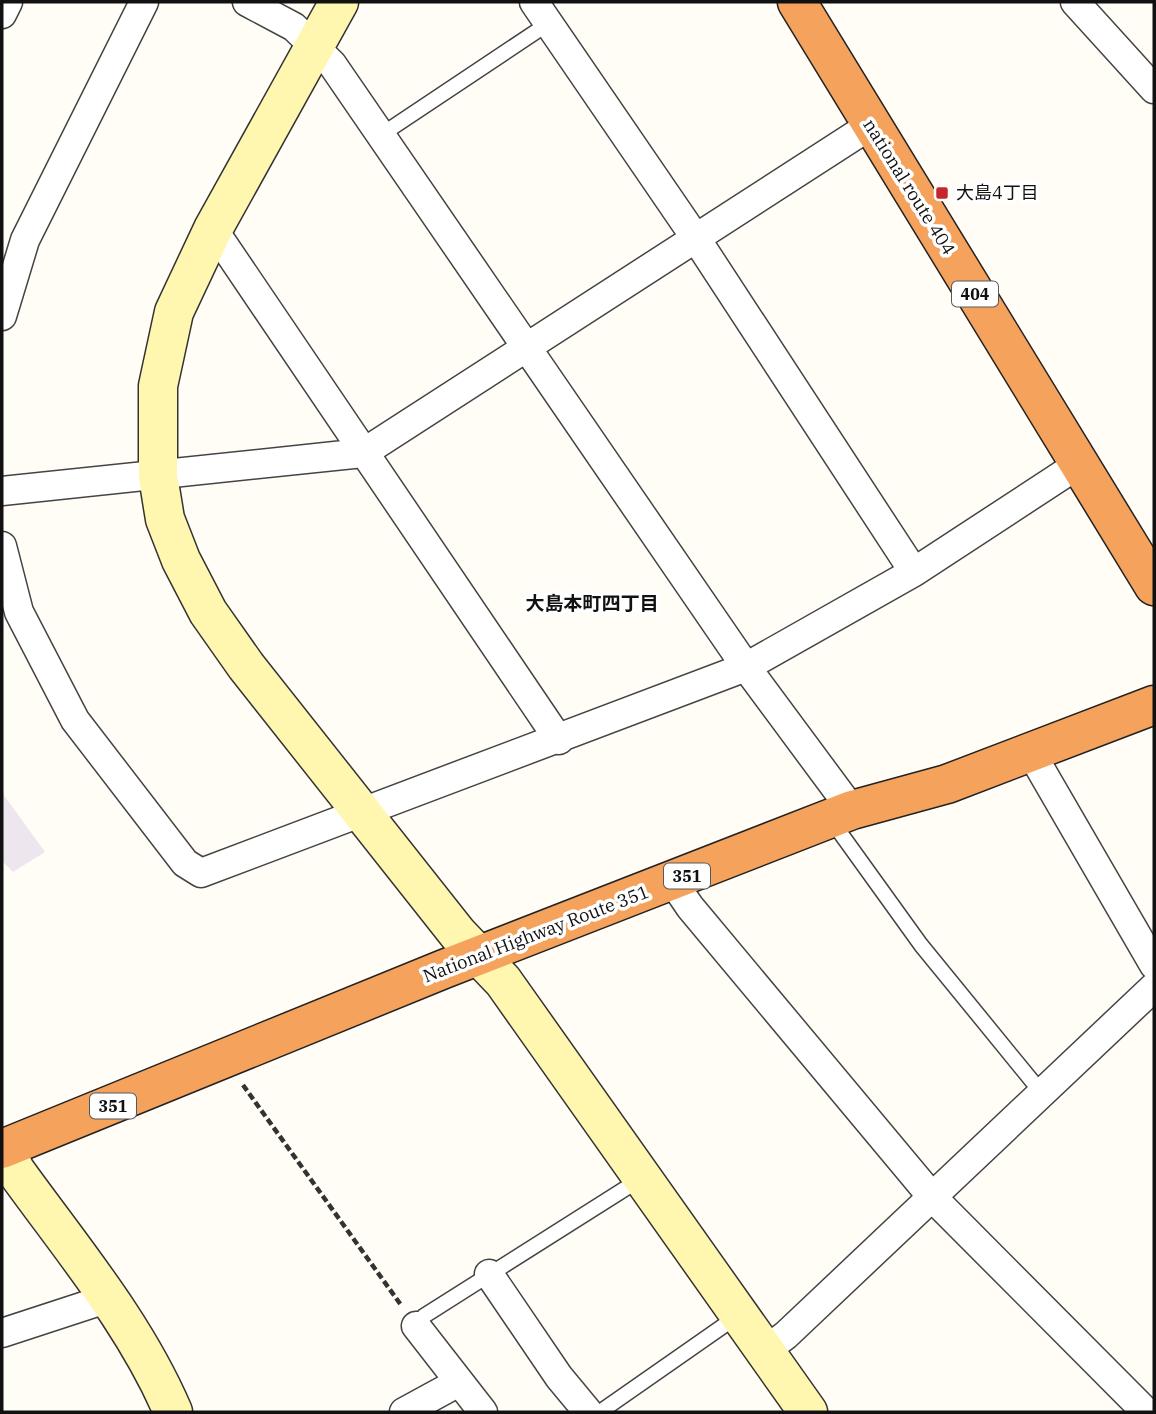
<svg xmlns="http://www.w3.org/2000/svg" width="1156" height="1414" viewBox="0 0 1156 1414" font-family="'IBM Plex Serif','Noto Sans JP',serif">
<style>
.industrial{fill:#eee6ef}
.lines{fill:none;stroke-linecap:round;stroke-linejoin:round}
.lane-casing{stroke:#444;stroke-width:17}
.street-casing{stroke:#444;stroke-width:31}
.secondary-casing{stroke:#333;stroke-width:41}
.highway-casing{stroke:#222;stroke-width:41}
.path{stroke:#333;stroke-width:4.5;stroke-dasharray:7 3.5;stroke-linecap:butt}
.lane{stroke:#fff;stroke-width:14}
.street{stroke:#fff;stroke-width:28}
.secondary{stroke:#fff6b0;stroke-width:38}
.highway{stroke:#f5a25d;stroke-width:38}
.poi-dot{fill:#c4262e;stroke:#fff;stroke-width:2.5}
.labels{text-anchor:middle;stroke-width:7;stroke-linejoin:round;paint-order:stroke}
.shield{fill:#fff;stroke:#585858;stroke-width:2}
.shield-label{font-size:16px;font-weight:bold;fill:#111}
.street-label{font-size:18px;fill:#111;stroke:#fff}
.poi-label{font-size:18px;fill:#111;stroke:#fff;text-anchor:start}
.neighbourhood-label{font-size:19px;font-weight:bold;fill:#111;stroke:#fff}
</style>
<rect width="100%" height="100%" fill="#fffdf5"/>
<path class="industrial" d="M3 794 45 852 13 872 2 861Z"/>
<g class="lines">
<g class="lane-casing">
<path id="lane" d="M381 135 549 23
M831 820 921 945 1041 1092
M416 1326 424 1316 642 1178
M600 1412 739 1315"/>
</g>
<g class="street-casing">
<path id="street" d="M247 2 294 27 332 64 746 667 852 810
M534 2 697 240 914 572
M1075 2 1154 89
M2 14 8 2
M213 229 559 740
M2 316 25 240 144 2
M2 491 363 453 871 125
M2 546 19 612 75 720 185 863 201 873 746 667 914 572 1079 464
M1030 751 1154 965
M673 882 690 907 933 1198 1146 1412
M489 1274 559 1377 588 1412
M416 1326 483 1412
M2 1333 109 1298
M766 1350 786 1335 1154 987
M404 1412 459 1382"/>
</g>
<g class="secondary-casing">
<path id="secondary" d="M339 2 213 229 174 312 158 386V476L165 519 181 560 208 612 246 666 458 934 503 981 808 1412
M5 1148 15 1170C71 1248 135 1323 173 1412"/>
</g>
<g class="highway-casing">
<path id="highway" d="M797 2 1154 586
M2 1149 444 969 852 810 947 784 1154 705"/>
</g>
<path class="path" d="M243 1085 401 1305"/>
<use href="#lane" class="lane"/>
<use href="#street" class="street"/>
<use href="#secondary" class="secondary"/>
<use href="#highway" class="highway"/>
</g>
<rect class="poi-dot" x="935" y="186" width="14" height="14" rx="3.5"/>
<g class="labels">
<g class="shield">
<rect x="952" y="281.5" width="46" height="25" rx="5"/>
<rect x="664" y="863.5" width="46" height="25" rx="5"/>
<rect x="90" y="1093.5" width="46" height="25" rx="5"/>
</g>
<g class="shield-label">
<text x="975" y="300">404</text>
<text x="687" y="882">351</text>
<text x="113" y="1112">351</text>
</g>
<g class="street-label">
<text transform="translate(909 187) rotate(58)" y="6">national route 404</text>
<text transform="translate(536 934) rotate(-21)" y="6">National Highway Route 351</text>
</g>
<g class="poi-label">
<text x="956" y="199">大島4丁目</text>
</g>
<g class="neighbourhood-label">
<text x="592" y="610">大島本町四丁目</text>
</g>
</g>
<rect width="1156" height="1414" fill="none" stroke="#111111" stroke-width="7"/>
</svg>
